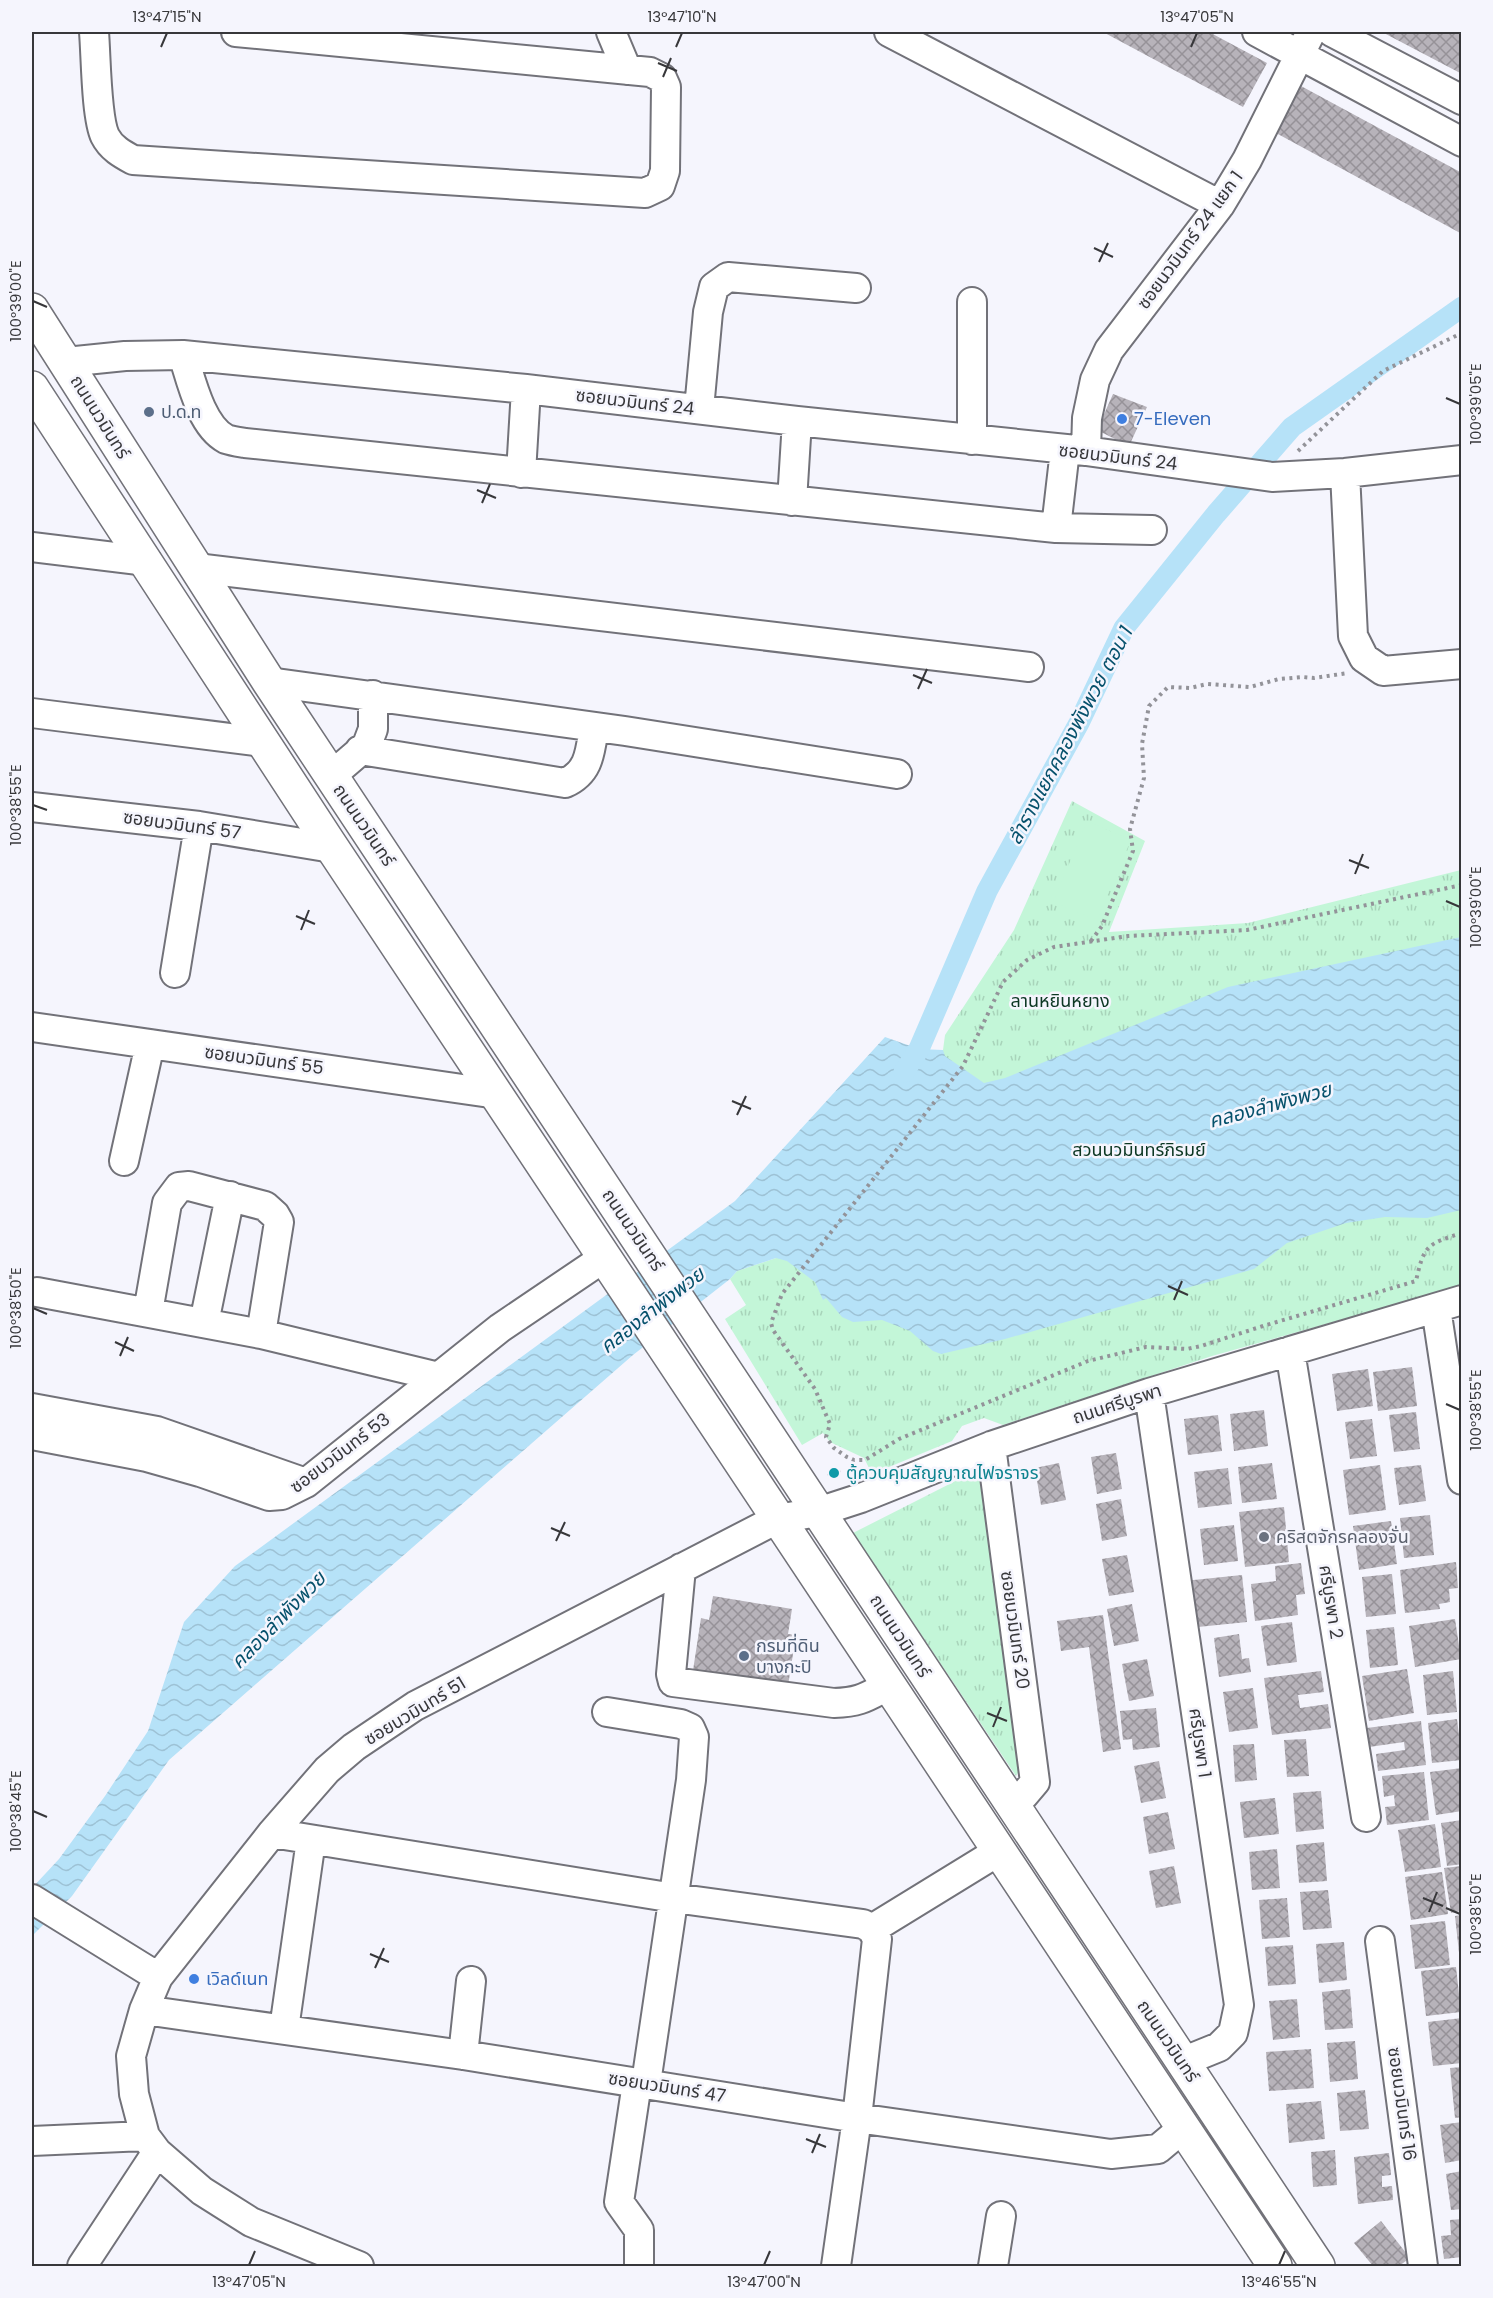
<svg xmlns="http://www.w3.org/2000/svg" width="1493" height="2298" viewBox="0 0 1493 2298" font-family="Poppins,'Noto Sans Thai',sans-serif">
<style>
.grass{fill:url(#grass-tufts)}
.pitch{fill:#c3f6d8}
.water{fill:url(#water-waves)}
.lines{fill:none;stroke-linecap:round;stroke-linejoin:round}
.canal{stroke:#b6e2f8;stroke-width:21}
.building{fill:url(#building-cross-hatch)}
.minor-casing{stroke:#727279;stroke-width:32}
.major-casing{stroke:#727279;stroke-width:36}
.path{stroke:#939399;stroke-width:4;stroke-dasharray:3 4.5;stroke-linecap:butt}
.minor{stroke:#fff;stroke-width:28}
.major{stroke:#fff;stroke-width:33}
.ticks{fill:none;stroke:#37373a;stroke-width:2}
.service-dot{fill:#5c6f8a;stroke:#f5f5fd;stroke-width:2}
.shop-dot{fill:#3f7fe0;stroke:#f5f5fd;stroke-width:2}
.culture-dot{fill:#0f9aa8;stroke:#f5f5fd;stroke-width:2}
.worship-dot{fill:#6b7280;stroke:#f5f5fd;stroke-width:2}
.labels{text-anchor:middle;stroke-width:5;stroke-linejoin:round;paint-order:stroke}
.street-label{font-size:18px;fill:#37373a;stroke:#f5f5fd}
.service-label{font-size:18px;fill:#4e5e75;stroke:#f5f5fd;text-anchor:start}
.shop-label{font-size:18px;fill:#366cbe;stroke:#f5f5fd;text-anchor:start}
.park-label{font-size:18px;fill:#0c3723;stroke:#f5f5fd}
.culture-label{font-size:18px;fill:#0d838f;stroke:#f5f5fd;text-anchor:start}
.worship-label{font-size:18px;fill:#5b616d;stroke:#f5f5fd;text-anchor:start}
.water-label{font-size:20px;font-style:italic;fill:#06516c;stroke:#f5f5fd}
.neatline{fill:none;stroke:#37373a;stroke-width:2}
.ticks-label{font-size:15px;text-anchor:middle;fill:#37373a}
</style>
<defs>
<pattern id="grass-tufts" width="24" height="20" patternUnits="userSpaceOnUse" patternTransform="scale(1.5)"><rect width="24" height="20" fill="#c3f6d8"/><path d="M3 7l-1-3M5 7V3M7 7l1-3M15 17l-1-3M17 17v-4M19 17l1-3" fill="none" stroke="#a8d4ba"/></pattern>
<pattern id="water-waves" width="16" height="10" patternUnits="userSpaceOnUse" patternTransform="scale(1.5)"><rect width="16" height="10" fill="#b6e2f8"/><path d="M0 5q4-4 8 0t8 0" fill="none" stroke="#9dc2d5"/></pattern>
<pattern id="building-cross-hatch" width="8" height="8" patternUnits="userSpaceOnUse" patternTransform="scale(1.5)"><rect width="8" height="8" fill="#b7b3ba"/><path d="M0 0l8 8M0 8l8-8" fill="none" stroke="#969298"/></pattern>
</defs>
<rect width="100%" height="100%" fill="#f5f5fd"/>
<path class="grass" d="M1072 801 1145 841 1109 932 1248 923 1461 870V1286L1212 1356 1003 1425 984 1418 962 1426 952 1441 872 1474 864 1458 830 1442 823 1433 802 1445 725 1319 746 1305 730 1279 737 1271 776 1258 943 1050 945 1035 1014 930Z
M987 1465 1026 1760 1016 1776 853 1533Z"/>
<path class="pitch" d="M1087 821 1131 840 1097 920 1053 902Z"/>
<path class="water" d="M1461 937V1210L1427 1218 1385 1217 1346 1223 1287 1243 1254 1269 1005 1339 941 1354 933 1351 910 1331 882 1320 853 1322 842 1317 826 1298 823 1300 815 1282 787 1261 776 1258 737 1271 730 1279 633 1355 169 1760 72 1896 32 1936V1888L59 1859 105 1796 148 1731 184 1622 235 1566 735 1201 885 1037 919 1049 943 1050 945 1056 984 1083 1005 1078 1228 987Z"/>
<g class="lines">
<path class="canal" d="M904 1072 919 1049 987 891 1079 723 1124 628 1216 514 1292 427 1462 307"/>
</g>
<path class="building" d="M1103 32H1209L1267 63 1243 107Z
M1382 32H1462V74Z
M1301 86 1462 173V234L1276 133Z
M1113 394 1147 407 1129 446 1097 430Z
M1412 1367 1417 1406 1378 1411 1373 1372Z
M1368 1369 1373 1406 1337 1411 1332 1374Z
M1264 1410 1268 1446 1234 1451 1230 1414Z
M1416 1412 1420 1449 1394 1452 1389 1415Z
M1218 1415 1222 1451 1188 1455 1184 1419Z
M1372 1419 1377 1456 1350 1459 1345 1422Z
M1116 1453 1122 1489 1097 1494 1091 1457Z
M1059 1463 1066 1500 1041 1505 1035 1468Z
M1272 1463 1277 1499 1242 1503 1238 1467Z
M1380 1465 1386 1510 1349 1515 1343 1470Z
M1421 1465 1426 1501 1399 1505 1394 1468Z
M831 1467 841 1471 837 1479 827 1475Z
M1228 1468 1232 1504 1198 1508 1194 1472Z
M1121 1499 1127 1536 1102 1541 1096 1504Z
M1284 1507 1289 1562 1245 1567 1239 1512Z
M1430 1515 1434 1555 1404 1558 1400 1518Z
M1391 1521 1397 1564 1359 1570 1353 1526Z
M1234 1525 1238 1561 1204 1565 1200 1529Z
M1127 1555 1134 1592 1109 1596 1102 1559Z
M1456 1562 1458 1588 1449 1589 1450 1602 1439 1604 1440 1609 1405 1613 1400 1570Z
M1301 1563 1305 1594 1296 1595 1298 1615 1255 1621 1251 1584 1276 1581 1275 1566Z
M1392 1574 1396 1614 1366 1617 1362 1577Z
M1242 1575 1247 1622 1198 1627 1196 1606 1187 1607 1184 1581Z
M713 1596 792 1609 788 1634 796 1635 787 1692 692 1677 701 1618 709 1620Z
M1132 1604 1139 1641 1114 1646 1107 1609Z
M1103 1615 1121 1749 1103 1752 1089 1647 1061 1651 1057 1621Z
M1455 1619 1461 1659 1415 1667 1409 1626Z
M1292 1622 1297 1662 1267 1666 1261 1626Z
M1394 1627 1398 1665 1370 1668 1366 1630Z
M1239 1634 1242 1659 1249 1658 1251 1672 1219 1677 1214 1638Z
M1147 1659 1154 1696 1129 1701 1122 1664Z
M1407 1669 1414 1713 1369 1721 1362 1676Z
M1321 1671 1324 1692 1298 1695 1300 1708 1328 1704 1331 1728 1272 1735 1264 1678Z
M1453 1671 1457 1712 1427 1715 1423 1675Z
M1253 1688 1258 1728 1229 1732 1223 1692Z
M1156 1708 1160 1747 1133 1750 1132 1739 1123 1740 1120 1711Z
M1457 1719 1462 1760 1432 1763 1428 1723Z
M1421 1721 1426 1765 1378 1771 1376 1754 1405 1750 1404 1742 1362 1748 1359 1729Z
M1306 1739 1309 1776 1287 1777 1284 1740Z
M1254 1744 1257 1780 1235 1782 1233 1745Z
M1159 1761 1166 1798 1141 1803 1134 1766Z
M1462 1768V1811L1436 1815 1430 1772Z
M1424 1772 1429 1820 1387 1825 1385 1807 1395 1806 1394 1795 1384 1797 1382 1776Z
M1321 1791 1324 1829 1296 1832 1293 1793Z
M1275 1798 1279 1834 1244 1838 1240 1802Z
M1168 1812 1175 1849 1149 1854 1143 1817Z
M1462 1820V1864L1447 1866 1441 1823Z
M1435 1824 1441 1867 1405 1872 1398 1830Z
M1324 1842 1327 1881 1299 1883 1296 1845Z
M1277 1849 1280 1888 1252 1890 1249 1852Z
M1174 1866 1181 1903 1156 1908 1149 1871Z
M1462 1866V1911L1451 1913 1444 1868Z
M1442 1872 1448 1914 1411 1920 1405 1877Z
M1328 1890 1332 1928 1303 1930 1300 1892Z
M1287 1898 1290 1937 1262 1939 1259 1900Z
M1462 1915V1962H1460L1455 1916Z
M1445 1921 1450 1965 1415 1969 1410 1925Z
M1344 1942 1347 1980 1319 1983 1316 1944Z
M1293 1945 1296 1984 1268 1986 1265 1947Z
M1456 1967 1461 2012 1426 2016 1421 1971Z
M1350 1989 1353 2028 1325 2030 1322 1992Z
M1297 1999 1300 2037 1273 2040 1269 2001Z
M1462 2018V2063L1433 2066 1428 2022Z
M1355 2041 1358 2079 1330 2082 1327 2043Z
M1311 2049 1314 2088 1269 2091 1266 2052Z
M1462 2067V2117L1455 2118 1450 2068Z
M1365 2090 1369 2129 1340 2131 1337 2093Z
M1321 2101 1325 2139 1289 2143 1286 2104Z
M1462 2122V2160L1445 2163 1440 2125Z
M1335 2150 1337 2185 1313 2187 1311 2152Z
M1389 2153 1391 2175 1382 2176V2187L1392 2186 1393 2200 1358 2204 1354 2157Z
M1462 2171V2209L1451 2210 1446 2174Z
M1462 2219V2257L1444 2259 1441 2236 1451 2235 1450 2220Z
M1381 2221 1410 2258 1399 2266H1373L1354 2243Z"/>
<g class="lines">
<g class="minor-casing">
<path id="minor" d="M94 32C96 55 96 117 105 136 111 148 122 154 133 160L645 193 660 186 665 171 666 87 662 78 650 72 236 32
M611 32 627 70
M889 32 1220 205
M1257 32 1462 142
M1332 32 1462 100
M183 355C191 380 201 426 226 439 232 441 239 442 245 443L1056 528 1152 530
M66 362 125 356 183 355 526 389 797 421 1086 451 1272 477 1345 473 1462 460
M699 409 708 312 714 287 728 277 856 288
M972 440V302
M1086 451 1087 418 1095 380 1109 350 1220 205 1247 160 1311 32
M521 473 526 389
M1345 473 1353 636 1364 658 1383 671 1462 664
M792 501 797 421
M1056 528 1065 450
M32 547 147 561
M196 568 1029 667
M269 682 625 731 897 774
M32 713 262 742
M360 750 565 783C590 772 590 751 594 727
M331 776 367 745 373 729V695
M32 807 199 826 332 848
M175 973 199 826
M32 1027 497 1094
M124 1161 150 1044
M37 1292 261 1334 439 1377
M1436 1308 1462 1480
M148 1312 167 1203 179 1187 189 1186 265 1206 275 1215 279 1222 261 1334
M204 1323 230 1196
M1290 1351 1366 1817
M1149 1393 1239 2005 1233 2033 1219 2047 1182 2062
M32 1408 157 1431 306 1483
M32 1435 147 1457 200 1472 269 1496 282 1495 306 1483 500 1328 605 1257
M991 1446 1035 1782 1024 1795 1010 1803
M681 1568 671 1674 673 1682 834 1703C861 1702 866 1697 889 1685
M607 1712 681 1724 690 1728 694 1737 691 1780 646 2083
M272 1833 674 1898 863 1924 872 1929 877 1939 857 2118 836 2266
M32 1899 158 1977
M872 1929 999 1851
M1380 1941 1423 2266
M144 2010 463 2055 857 2118 1111 2154 1158 2149 1183 2128
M284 2029 311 1840
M463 2055 471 1981
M637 2083 619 2202 639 2230V2266
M32 2141 145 2136
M82 2266 157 2152
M359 2266 251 2222 202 2191 157 2152 145 2136 134 2094 131 2056 144 2010 158 1977 272 1833 327 1770 354 1747 415 1706 777 1519 818 1512 861 1498 991 1446 1149 1393 1462 1300
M993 2266 1001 2216"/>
</g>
<g class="major-casing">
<path id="major" d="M32 310 269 682 1318 2266
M32 388C132 539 229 692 329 843 644 1318 961 1791 1275 2266"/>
</g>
<path class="path" d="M1298 451 1383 371 1462 333
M1462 885 1247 930 1128 936 1054 947 1027 960 1003 982 963 1066 782 1294 771 1323 773 1330 815 1389 830 1424 826 1437 834 1448 847 1457 854 1460H865L899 1439 1088 1361 1146 1347 1187 1349 1201 1346 1263 1326 1416 1281C1424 1245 1427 1244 1462 1233
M1091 941 1102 926 1133 851 1130 829 1144 778 1142 744 1149 706 1168 687 1190 688 1207 684 1250 687 1279 679 1303 677 1314 678 1348 673"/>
<use href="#minor" class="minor"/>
<use href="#major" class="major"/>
</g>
<path class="ticks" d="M161 47 167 33M676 47 682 33M1191 47 1197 33M658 63 677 71M663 77 671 58M1094 248 1113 257M1099 262 1108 243M33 301 47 307M1446 398 1460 404M477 490 496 498M482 503 490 484M913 675 932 683M918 689 927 669M33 805 47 810M1349 860 1369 868M1355 874 1363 854M1446 901 1460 907M296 916 315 924M301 930 309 910M732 1101 751 1109M737 1115 746 1096M1168 1286 1188 1295M1174 1300 1182 1281M33 1308 47 1314M115 1342 134 1351M120 1356 128 1337M1446 1404 1460 1410M551 1528 570 1536M556 1541 565 1522M987 1713 1007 1721M993 1727 1001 1707M33 1811 47 1817M1423 1898 1443 1906M1446 1908 1460 1914M1429 1912 1437 1892M370 1954 389 1962M375 1968 384 1948M806 2139 826 2147M812 2153 820 2134M249 2265 255 2251M764 2265 770 2251M1279 2265 1285 2251"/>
<g class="service-dot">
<circle cx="149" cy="412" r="6"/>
<circle cx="744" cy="1656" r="6"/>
</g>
<g class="shop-dot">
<circle cx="1122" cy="419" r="6"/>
<circle cx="194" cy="1979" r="6"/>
</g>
<circle class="culture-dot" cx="834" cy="1473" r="6"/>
<circle class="worship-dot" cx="1264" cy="1537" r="6"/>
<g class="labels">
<g class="street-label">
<text transform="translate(1190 240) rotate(-54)" y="6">ซอยนวมินทร์ 24 แยก 1</text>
<text transform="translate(635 402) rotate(7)" y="6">ซอยนวมินทร์ 24</text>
<text transform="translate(100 417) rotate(58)" y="6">ถนนนวมินทร์</text>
<text transform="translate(1118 457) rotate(7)" y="6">ซอยนวมินทร์ 24</text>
<text transform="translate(182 825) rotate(8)" y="6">ซอยนวมินทร์ 57</text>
<text transform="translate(364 825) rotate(56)" y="6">ถนนนวมินทร์</text>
<text transform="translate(264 1060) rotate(8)" y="6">ซอยนวมินทร์ 55</text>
<text transform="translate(633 1230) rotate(56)" y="6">ถนนนวมินทร์</text>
<text transform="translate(1117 1404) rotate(-18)" y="6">ถนนศรีบูรพา</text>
<text transform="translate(340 1453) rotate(-37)" y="6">ซอยนวมินทร์ 53</text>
<text transform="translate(1331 1602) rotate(81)" y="6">ศรีบูรพา 2</text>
<text transform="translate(1015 1630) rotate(82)" y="6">ซอยนวมินทร์ 20</text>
<text transform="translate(900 1636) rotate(57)" y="6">ถนนนวมินทร์</text>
<text transform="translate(415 1711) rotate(-31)" y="6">ซอยนวมินทร์ 51</text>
<text transform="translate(1200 1743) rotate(82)" y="6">ศรีบูรพา 1</text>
<text transform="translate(1168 2041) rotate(56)" y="6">ถนนนวมินทร์</text>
<text transform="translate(667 2087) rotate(9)" y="6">ซอยนวมินทร์ 47</text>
<text transform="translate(1402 2104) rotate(82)" y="6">ซอยนวมินทร์ 16</text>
</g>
<g class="service-label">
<text x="161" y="418">ป.ด.ท</text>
<text x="756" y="1652">กรมที่ดิน<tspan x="756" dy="21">บางกะปิ</tspan></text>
</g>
<g class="shop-label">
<text x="1134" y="425">7-Eleven</text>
<text x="206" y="1985">เวิลด์เนท</text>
</g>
<g class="park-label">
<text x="1060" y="1007">ลานหยินหยาง</text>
<text x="1139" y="1156">สวนนวมินทร์ภิรมย์</text>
</g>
<g class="culture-label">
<text x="846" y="1479">ตู้ควบคุมสัญญาณไฟจราจร</text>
</g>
<g class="worship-label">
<text x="1276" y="1543">คริสตจักรคลองจั่น</text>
</g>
<g class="water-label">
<text transform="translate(1070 735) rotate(-62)" y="7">ลำรางแยกคลองพังพวย ตอน 1</text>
<text transform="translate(1270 1105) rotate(-15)" y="7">คลองลำพังพวย</text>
<text transform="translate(652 1310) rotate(-38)" y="7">คลองลำพังพวย</text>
<text transform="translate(278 1620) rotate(-46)" y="7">คลองลำพังพวย</text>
</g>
</g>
<rect width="1493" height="2298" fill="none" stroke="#f5f5fd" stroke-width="66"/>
<rect x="33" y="33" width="1427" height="2232" class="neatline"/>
<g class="ticks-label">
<text x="167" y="22">13°47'15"N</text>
<text x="682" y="22">13°47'10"N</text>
<text x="1197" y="22">13°47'05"N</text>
<text transform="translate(16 301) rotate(-90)" y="5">100°39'00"E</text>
<text transform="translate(1476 404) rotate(-90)" y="5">100°39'05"E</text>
<text transform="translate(16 805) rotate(-90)" y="5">100°38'55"E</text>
<text transform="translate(1476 907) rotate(-90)" y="5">100°39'00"E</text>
<text transform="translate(16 1308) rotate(-90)" y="5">100°38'50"E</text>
<text transform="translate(1476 1410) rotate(-90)" y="5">100°38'55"E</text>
<text transform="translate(16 1811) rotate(-90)" y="5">100°38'45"E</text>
<text transform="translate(1476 1914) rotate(-90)" y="5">100°38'50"E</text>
<text x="249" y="2287">13°47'05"N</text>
<text x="764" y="2287">13°47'00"N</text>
<text x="1279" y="2287">13°46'55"N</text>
</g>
</svg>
